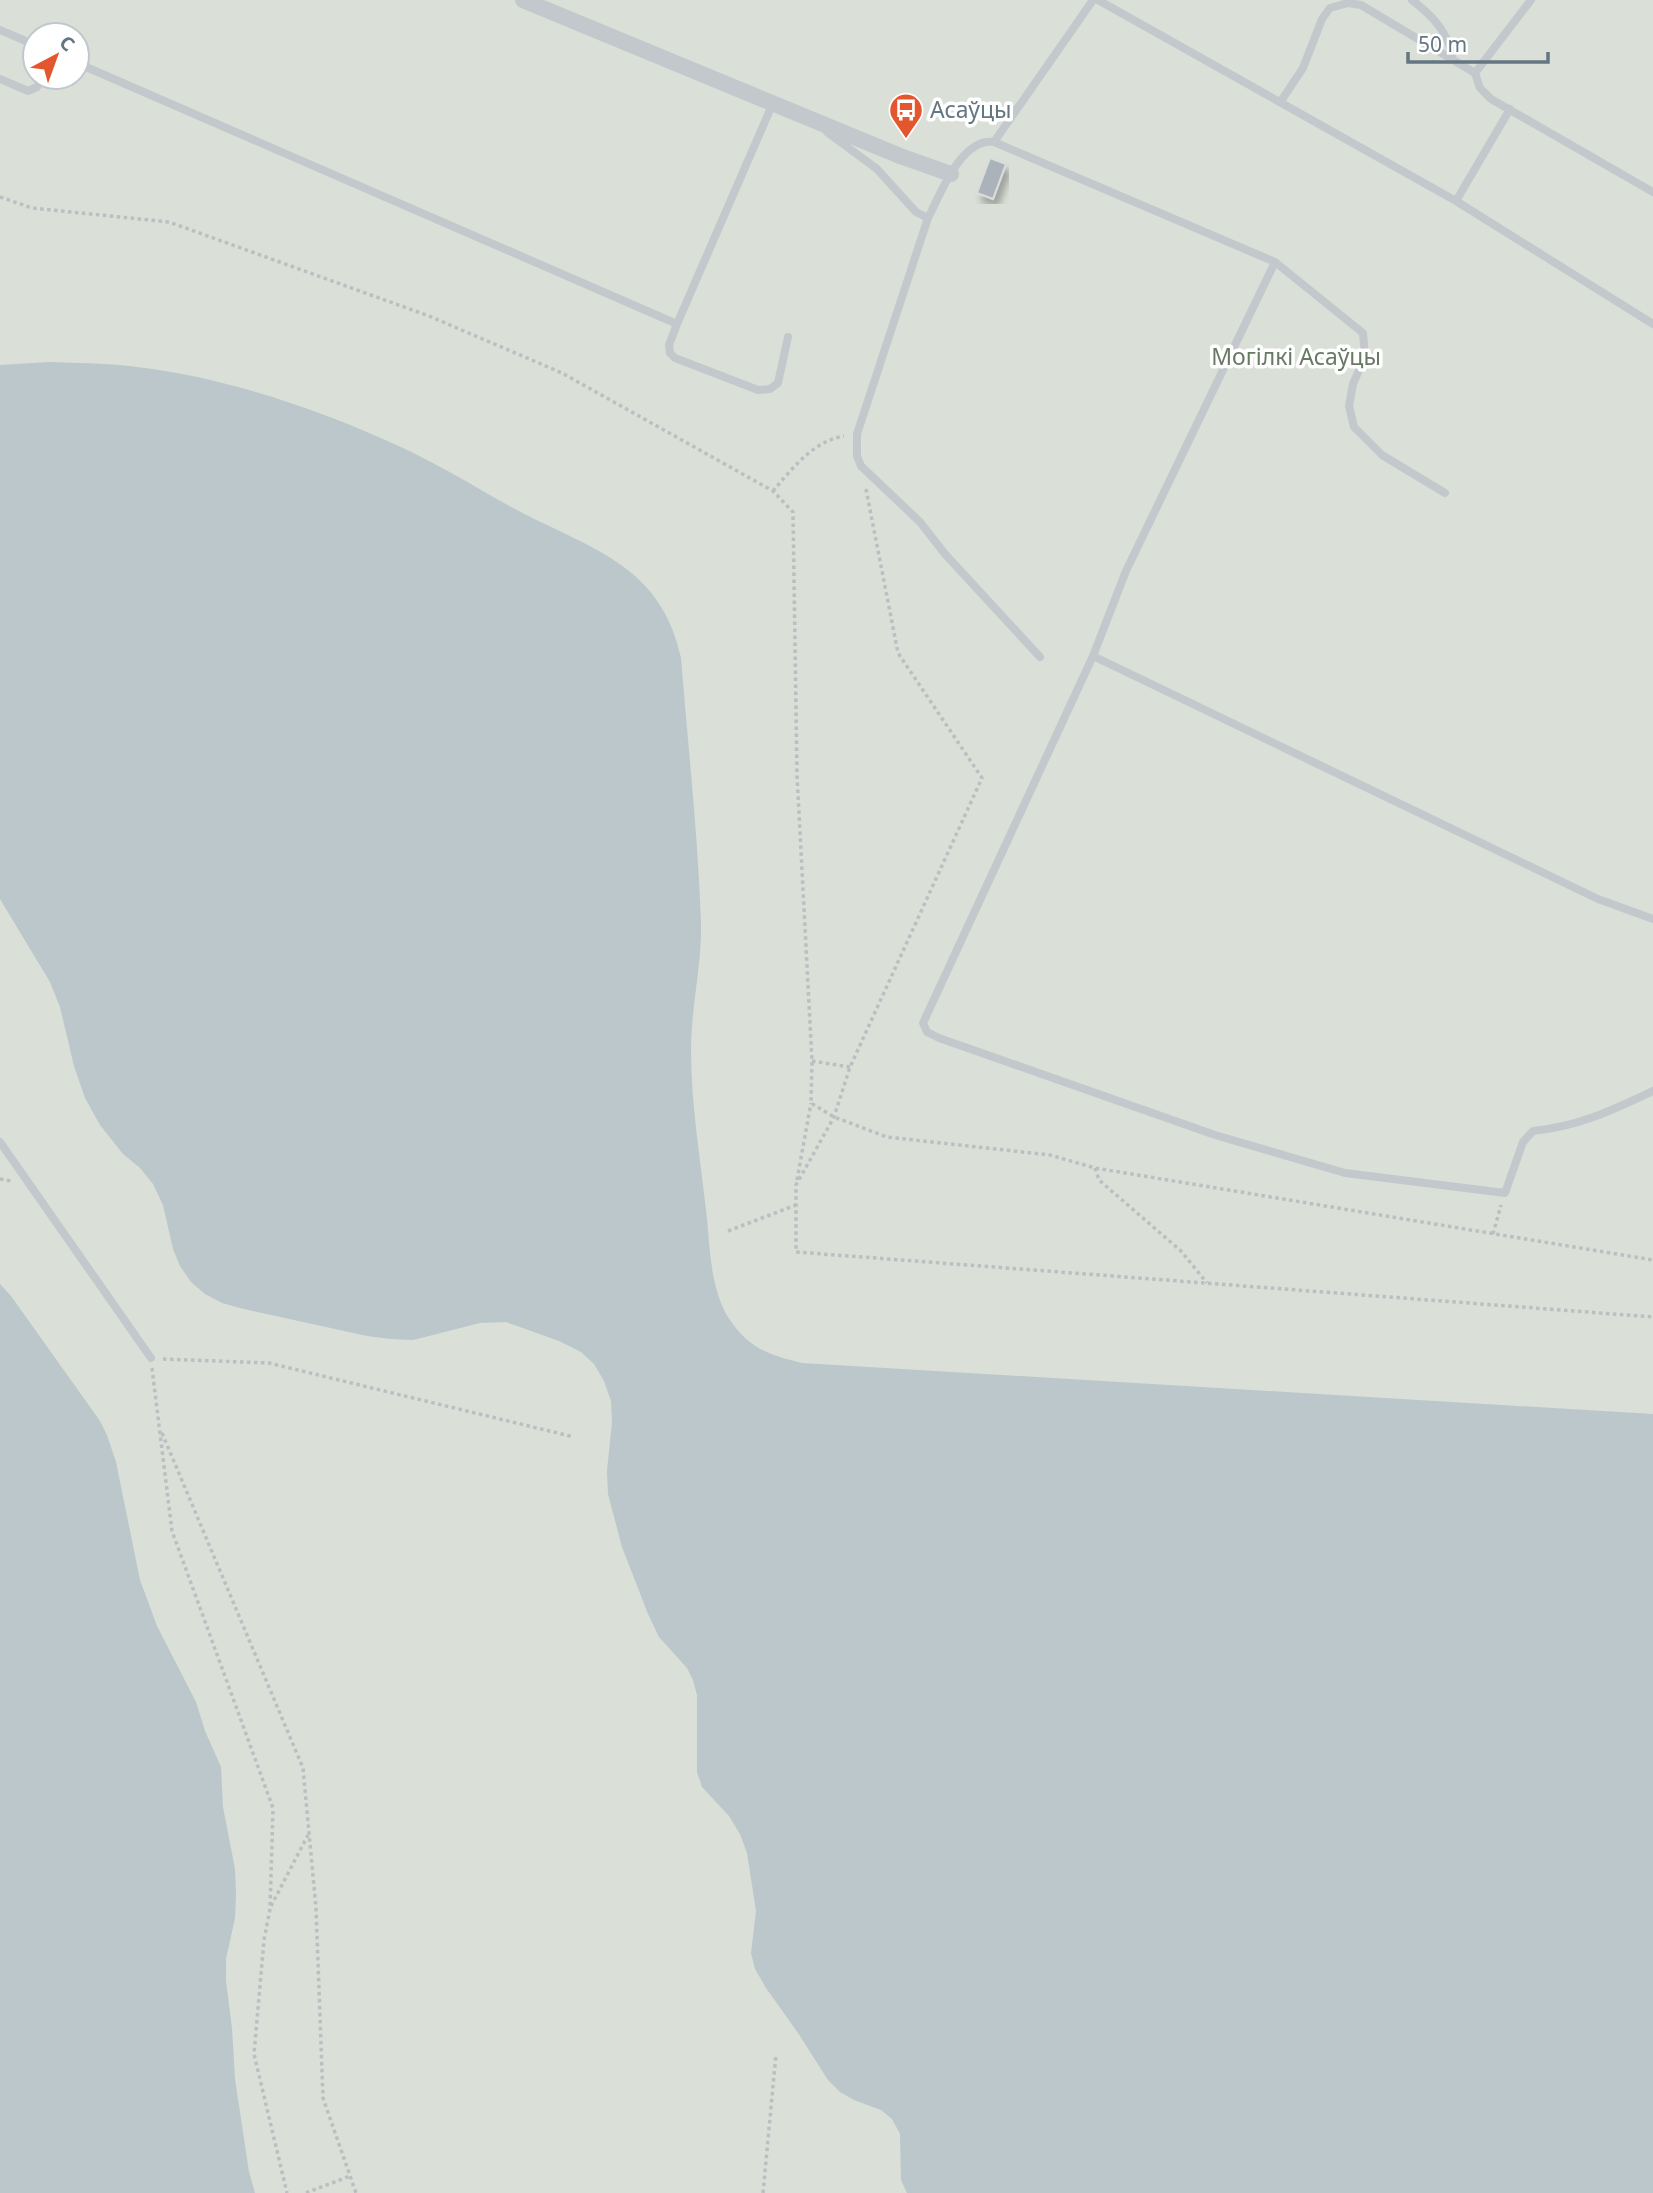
<svg xmlns="http://www.w3.org/2000/svg" width="1653" height="2193" viewBox="0 0 1653 2193" font-family="'Noto Sans',sans-serif">
<style>
.green{fill:#dadfd7;fill-rule:evenodd}
.water{fill:#bbc7cb}
.building{fill:#aab3b9;stroke:#dcdcda;stroke-width:2;filter:url(#shadow)}
.lines{fill:none;stroke-linecap:round;stroke-linejoin:round}
.path{stroke:#bbbfc2;stroke-width:3.5;stroke-dasharray:3.5 3.5;stroke-linecap:butt}
.lane{stroke:#c3c8cc;stroke-width:8}
.street{stroke:#c3c8cc;stroke-width:16}
.labels{text-anchor:middle;stroke-width:7;stroke-linejoin:round;paint-order:stroke}
.poi-label{font-size:23px;fill:#657683;stroke:#fff;text-anchor:start}
.park-label{font-size:23px;fill:#687a64;stroke:#fff}
</style>
<defs>
<filter id="shadow"><feDropShadow dx="4.5" dy="8" stdDeviation="3.5" flood-color="#0004"/></filter>
</defs>
<rect width="100%" height="100%" fill="#fafaf8"/>
<path class="green" d="M0 0H1653V2193H0ZM35 35H77V77H35Z"/>
<path class="water" d="M49 362C76 363 102 363 129 366 222 376 319 409 403 448 442 466 478 489 515 509 590 549 661 564 681 658 688 746 698 835 701 923 702 966 691 1007 691 1050 691 1107 701 1162 707 1219 710 1251 711 1289 728 1317 748 1348 768 1355 802 1363L1653 1414V2193H907L901 2180 900 2134 892 2119 881 2110 854 2100 840 2092 828 2080 798 2033 766 1988 755 1969 751 1953 756 1911 747 1853 740 1834 729 1816 702 1787 697 1772V1695L693 1680 687 1668 659 1637 648 1614 622 1547 608 1494 607 1471 612 1422 611 1401 604 1381 594 1364 581 1352 559 1341 506 1322 480 1323 413 1340 390 1339 367 1336 244 1309 222 1303 205 1294 191 1282 180 1266 173 1249 163 1205 153 1184 140 1168 123 1154 100 1125 85 1098 74 1066 60 1007 50 982 0 899V365Z
M0 1284 11 1296 100 1421 107 1435 116 1462 140 1580 157 1626 196 1702 205 1731 221 1767 223 1807 235 1869 236 1895 235 1918 226 1959V1981L232 2028 235 2079 249 2172 255 2193H0Z"/>
<path class="building" d="M990 158 1006 164 993 199 977 193Z"/>
<g class="lines">
<path class="path" d="M0 197 32 208 169 222 429 316 562 373 773 491 793 512 797 775 812 1061 811 1103 834 1117 887 1137 1050 1155 1095 1168 1653 1260
M866 489 898 653 982 778 850 1067 834 1117 796 1185V1252L1653 1317
M773 491C792 469 813 441 844 436
M812 1061 850 1067
M1095 1168 1099 1180 1181 1251 1207 1283
M0 1179 11 1181
M797 1180 811 1103
M728 1231 796 1205
M1493 1234 1501 1205
M163 1359 269 1363 574 1437
M152 1368 172 1531 273 1808 270 1909 264 1940 254 2054 287 2193
M162 1433 303 1768 316 1908 323 2098 356 2193
M271 1906 308 1835
M306 2193 350 2176
M763 2193 776 2054"/>
<path class="lane" d="M1093 0 994 142 1275 262 1126 571 1093 656 923 1023 927 1032 939 1038 1215 1135 1345 1173 1505 1193 1523 1142 1533 1131C1580 1126 1610 1111 1653 1091
M1098 0 1456 201 1653 324
M1412 0C1433 16 1449 33 1453 60
M0 30 35 45
M77 63 677 324 773 103
M1475 73 1531 0
M0 79 28 91 37 87 43 77
M1281 101 1303 68 1322 19 1330 8 1348 3 1361 5 1475 73 1480 88 1491 99 1653 192
M827 132 877 169 916 212 928 218C941 193 961 138 994 142
M1456 201 1510 109
M928 218 857 434V456L861 466 920 522 945 554 1040 657
M1275 262 1363 333 1365 356 1353 384 1349 406 1354 427 1382 455 1445 493
M677 324 669 345 670 353 675 358 758 390 770 389 778 383 788 337
M1093 656 1598 899 1653 919
M0 1142 151 1358"/>
<path class="street" d="M523 0 900 156 951 174"/>
</g>
<defs>
<g id="bus-pin" transform="scale(1.75)"><path d="M0 17L-7.5 6A9.5 9.5 0 1 1 7.5 6Z" fill="#e4572e" stroke="#fff"/><path d="M-5-6H5V4H4V6H2V4H-2V6H-4V4H-5ZM-3.5-4V0h7V-4ZM-3.5 1.2v1.5H-2V1.2ZM2 1.2v1.5H3.5V1.2Z" fill="#fff"/></g>
</defs>
<g fill-rule="evenodd">
<use href="#bus-pin" x="906" y="110"/>
</g>
<g class="labels">
<g class="poi-label">
<text x="930" y="118">Асаўцы</text>
</g>
<g class="park-label">
<text x="1296" y="365">Могілкі Асаўцы</text>
</g>
</g>
<g transform="translate(56 56) rotate(41)"><circle r="33" fill="#ffffff" stroke="#c1c8cd" stroke-width="2"/>
<path d="M0-5L12 26L0 18L-12 26Z" fill="#e4572e"/>
<text y="-10" font-size="19" font-weight="bold" text-anchor="middle" fill="#657683">С</text>
</g>
<path d="M1408 52v10h140v-10" fill="none" stroke="#657683" stroke-width="3.5"/>
<text x="1418" y="52" font-size="21" fill="#657683" stroke="#ffffff" stroke-width="5" paint-order="stroke">50 m</text>
</svg>
